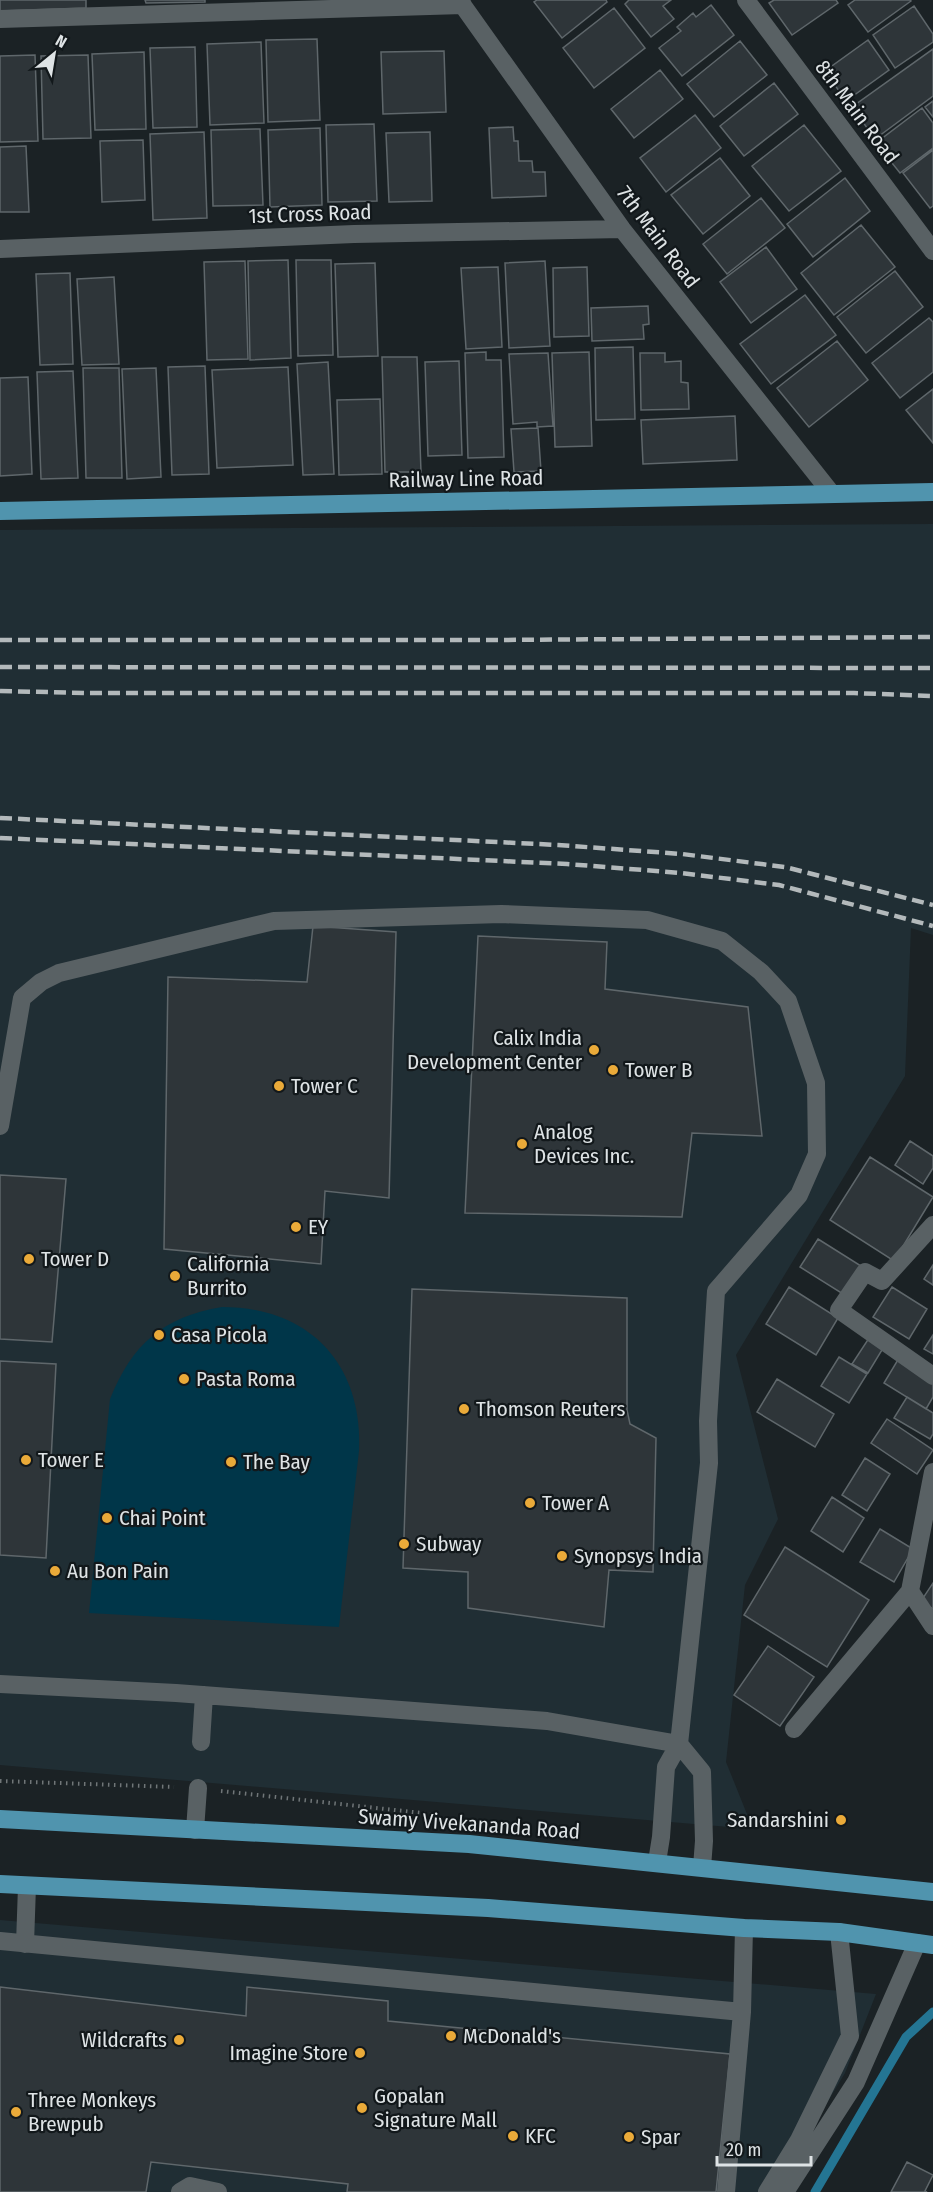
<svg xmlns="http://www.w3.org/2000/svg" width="933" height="2192" viewBox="0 0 933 2192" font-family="'Fira Sans Condensed',sans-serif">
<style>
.built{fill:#202e34}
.green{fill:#003649}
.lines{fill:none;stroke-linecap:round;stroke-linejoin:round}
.stream{stroke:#247593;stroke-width:9}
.building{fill:#2e3539;stroke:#5f676b;stroke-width:1.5}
.path{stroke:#707678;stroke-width:4;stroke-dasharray:1.5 4.5;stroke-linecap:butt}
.minor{stroke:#596164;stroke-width:18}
.major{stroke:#5094ae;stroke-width:18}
.rail{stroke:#b3b9bb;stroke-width:4.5;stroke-dasharray:12 6;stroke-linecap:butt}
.poi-dot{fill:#eaaa39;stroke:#12181b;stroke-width:2}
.labels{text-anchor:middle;stroke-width:4.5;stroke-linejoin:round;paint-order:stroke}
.street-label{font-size:21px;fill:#dee3e5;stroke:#12181b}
.poi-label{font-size:21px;fill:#dee3e5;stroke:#12181b;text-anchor:start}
</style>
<rect width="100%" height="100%" fill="#1b2225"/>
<path class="built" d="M933 524V935L911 928 905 1076 736 1355 778 1519 745 1585 726 1762 753 1829 0 1765V530Z
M0 1920 876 1994 845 2073 773 2192H0Z"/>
<path class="green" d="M222 1307C309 1307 363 1364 359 1451L339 1627 89 1613 110 1399C132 1344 163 1317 222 1307Z"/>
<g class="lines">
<path class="stream" d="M815 2192 906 2037 933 2012"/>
</g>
<path class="building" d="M0 0H86V8L0 11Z
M145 0H205V2L146 3Z
M537 0H606L607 2 562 38 534 2Z
M629 0H671L663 6 674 19 651 37 625 4Z
M774 0H836L838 3 792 35 769 3Z
M855 0H910L911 1 868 32 848 5Z
M711 5 734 35 682 76 659 48 681 31 677 27 693 13 696 17Z
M914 6 933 34V42L895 68 873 35Z
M614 8 645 48 594 88 563 48Z
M317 39 320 120 268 122 266 40Z
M868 40 889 70 846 101 825 71Z
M740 41 767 75 714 117 687 84Z
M261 42 264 123 210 125 207 44Z
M195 47 197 127 153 128 150 48Z
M933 49V96L875 139 852 107Z
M444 51 446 112 383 114 381 52Z
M144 52 146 129 95 130 92 54Z
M35 55 38 141 0 142V56Z
M88 55 91 138 43 139 41 56Z
M660 70 683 99 634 138 611 109Z
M774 83 798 114 744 156 720 126Z
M933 101V117L925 107Z
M922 108 933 123V148L900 173 876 143Z
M695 115 721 148 666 192 640 158Z
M374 124 377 201 328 202 326 125Z
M804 125 841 171 789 211 752 166Z
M513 127 514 141H518L519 161H532L533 172H545L546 196 492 198 489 128Z
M320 128 322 205 270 207 268 130Z
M260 129 263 205 213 206 211 130Z
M204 132 207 218 153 220 150 134Z
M430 132 432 201 389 202 386 133Z
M143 140 145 200 102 202 100 141Z
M26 146 29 212H0V147Z
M933 150V206L930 208 903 173Z
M720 158 750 196 703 234 671 195Z
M845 178 870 211 813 257 787 224Z
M761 198 785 228 727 274 703 244Z
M861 225 895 267 834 315 801 273Z
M766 247 797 289 751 323 720 282Z
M288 260 291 358 250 360 248 261Z
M296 260H331L333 355 298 356Z
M245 261 248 359 207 360 204 262Z
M545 261 550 346 509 348 505 263Z
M375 263 378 356 338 357 335 264Z
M498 267 502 347 466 349 461 268Z
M587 267 589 336 554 337 553 268Z
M895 271 923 307 866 353 837 317Z
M70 273 73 364 40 365 36 274Z
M114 277 119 364 82 365 77 279Z
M805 295 836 335 771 384 740 344Z
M648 306 649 324 643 325 644 339 592 341 591 308Z
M929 318 933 322V372L900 398 872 363Z
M837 341 868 380 809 427 777 388Z
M633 347 635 419 596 420 595 348Z
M486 352V360H501L504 457 468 458 465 353Z
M589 352 592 446 555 447 552 353Z
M548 353 553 426 537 427V422L513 424 509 354Z
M640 353H665V362L681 361V382L688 383 689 409 641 410Z
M382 357H417L421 472H385Z
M459 361 462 455 428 456 425 362Z
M328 362 334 474 303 475 297 364Z
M205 366 209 474 172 475 168 367Z
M288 367 293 465 217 468 212 370Z
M83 368H119L122 478H86Z
M156 368 161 477 127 479 122 369Z
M73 371 78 478 41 479 37 372Z
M28 377 32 474 0 476V378Z
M933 389V443L906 410Z
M380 399 382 474 339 475 337 400Z
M735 416 737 460 643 464 641 420Z
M538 428 541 471 514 472 511 429Z
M313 926 396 932 389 1198 325 1191 321 1264 164 1249 168 977 307 982Z
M478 936 607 942 605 989 748 1007 762 1136 692 1133 682 1217 465 1213Z
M910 1141 933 1156V1168L923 1184 895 1165Z
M870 1157 933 1197 894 1261 830 1220Z
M0 1175 66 1179 52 1342 0 1339Z
M818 1239 861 1266 843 1294 800 1267Z
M933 1265V1285L924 1279Z
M789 1287 838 1318 816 1355 766 1324Z
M892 1287 927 1309 909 1339 873 1317Z
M412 1289 627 1298V1410L630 1424 656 1438 653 1572 609 1570 604 1627 468 1608V1572L403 1568Z
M871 1335 885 1345 868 1373 852 1364Z
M933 1335V1354L924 1349Z
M839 1357 867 1374 849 1403 821 1386Z
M899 1358 933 1379V1397L926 1409 884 1383Z
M0 1361 56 1364 46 1558 0 1555Z
M777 1379 834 1414 815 1447 757 1412Z
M907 1397 933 1413V1434L930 1439 894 1418Z
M887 1419 933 1450 917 1474 871 1443Z
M865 1458 890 1474 867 1511 842 1495Z
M832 1497 864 1518 843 1552 811 1531Z
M880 1529 913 1549 894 1582 860 1562Z
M785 1547 869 1600 827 1667 744 1615Z
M933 1583V1609L921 1601Z
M768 1646 814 1677 780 1726 734 1695Z
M0 1987 246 2016 247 1987 388 2001V2021L730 2054 716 2192H347L348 2184 151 2162 146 2192H0Z
M907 2162 933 2175 925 2191 927 2192H891Z"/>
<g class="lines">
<path class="path" d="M0 1781 174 1787
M221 1791 431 1814"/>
<path class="minor" d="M459 0 622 229 832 494
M746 0 933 251
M0 19 463 5
M0 249 354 234 622 229
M0 1126 22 998 41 982 59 973 274 921 501 914 647 920 722 941 761 972 788 1001 816 1083 817 1154 799 1195 716 1291 708 1421 709 1463 679 1744 666 1767 661 1837 657 1862
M933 1225 882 1281 865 1272 839 1310 933 1376
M933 1472 910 1591 933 1626
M0 1684 176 1693 547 1721 679 1744 702 1772 704 1841 702 1867
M794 1729 910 1591
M201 1742 204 1695
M195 1830 198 1788
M0 1941 742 2012
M25 1944 27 1886
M180 2192 190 2186 218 2192
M726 2192 742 2012 744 1928
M767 2192 799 2140 850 2036 839 1932
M785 2192 856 2082 917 1943"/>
<path class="major" d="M0 511 933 492
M0 1819 469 1844 933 1892
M0 1884 488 1908 744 1928 839 1932 933 1945"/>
<path class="rail" d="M0 640H497L933 637
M0 667 933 668
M0 691 88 693H854L933 696
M0 818 558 845 682 854 785 867 933 905
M0 838 567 864 681 873 779 885 933 926"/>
</g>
<g class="poi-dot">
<circle cx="594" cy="1050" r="6"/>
<circle cx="613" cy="1070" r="6"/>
<circle cx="279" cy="1086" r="6"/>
<circle cx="522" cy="1144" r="6"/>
<circle cx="296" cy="1227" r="6"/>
<circle cx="29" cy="1259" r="6"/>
<circle cx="175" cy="1276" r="6"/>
<circle cx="159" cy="1335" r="6"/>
<circle cx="184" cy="1379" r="6"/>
<circle cx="464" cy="1409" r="6"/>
<circle cx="26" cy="1460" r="6"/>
<circle cx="231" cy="1462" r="6"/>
<circle cx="530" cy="1503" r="6"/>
<circle cx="107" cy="1518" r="6"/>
<circle cx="404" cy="1544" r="6"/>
<circle cx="562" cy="1556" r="6"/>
<circle cx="55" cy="1571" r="6"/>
<circle cx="841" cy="1820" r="6"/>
<circle cx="451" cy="2036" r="6"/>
<circle cx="179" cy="2040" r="6"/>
<circle cx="360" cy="2053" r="6"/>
<circle cx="362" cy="2108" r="6"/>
<circle cx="16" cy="2112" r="6"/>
<circle cx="513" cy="2136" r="6"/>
<circle cx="629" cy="2137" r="6"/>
</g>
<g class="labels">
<g class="street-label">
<text transform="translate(857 112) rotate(53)" y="7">8th Main Road</text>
<text transform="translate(310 214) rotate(-2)" y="7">1st Cross Road</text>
<text transform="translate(658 237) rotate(53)" y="7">7th Main Road</text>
<text transform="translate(466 479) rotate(-1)" y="7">Railway Line Road</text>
<text transform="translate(469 1824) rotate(4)" y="7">Swamy Vivekananda Road</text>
</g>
<g class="poi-label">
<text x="582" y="1045" text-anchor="end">Calix India<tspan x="582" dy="24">Development Center</tspan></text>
<text x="625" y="1077">Tower B</text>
<text x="291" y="1093">Tower C</text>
<text x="534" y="1139">Analog<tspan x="534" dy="24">Devices Inc.</tspan></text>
<text x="308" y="1234">EY</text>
<text x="41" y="1266">Tower D</text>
<text x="187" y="1271">California<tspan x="187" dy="24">Burrito</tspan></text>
<text x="171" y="1342">Casa Picola</text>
<text x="196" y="1386">Pasta Roma</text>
<text x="476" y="1416">Thomson Reuters</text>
<text x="38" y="1467">Tower E</text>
<text x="243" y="1469">The Bay</text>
<text x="542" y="1510">Tower A</text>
<text x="119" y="1525">Chai Point</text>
<text x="416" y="1551">Subway</text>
<text x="574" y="1563">Synopsys India</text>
<text x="67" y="1578">Au Bon Pain</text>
<text x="829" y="1827" text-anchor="end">Sandarshini</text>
<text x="463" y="2043">McDonald's</text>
<text x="167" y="2047" text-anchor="end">Wildcrafts</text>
<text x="348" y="2060" text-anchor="end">Imagine Store</text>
<text x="374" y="2103">Gopalan<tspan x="374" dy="24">Signature Mall</tspan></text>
<text x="28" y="2107">Three Monkeys<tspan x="28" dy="24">Brewpub</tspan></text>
<text x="525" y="2143">KFC</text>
<text x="641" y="2144">Spar</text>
</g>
</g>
<g transform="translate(54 54) rotate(30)" stroke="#12181b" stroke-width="4.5" paint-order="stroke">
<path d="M0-4.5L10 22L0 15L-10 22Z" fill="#dee3e5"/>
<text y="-9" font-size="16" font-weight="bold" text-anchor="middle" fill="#dee3e5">N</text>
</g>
<path d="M717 2156v9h94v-9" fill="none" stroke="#dee3e5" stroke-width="3"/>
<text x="726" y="2156" font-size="18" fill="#dee3e5" stroke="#12181b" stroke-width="4.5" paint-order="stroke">20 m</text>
</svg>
